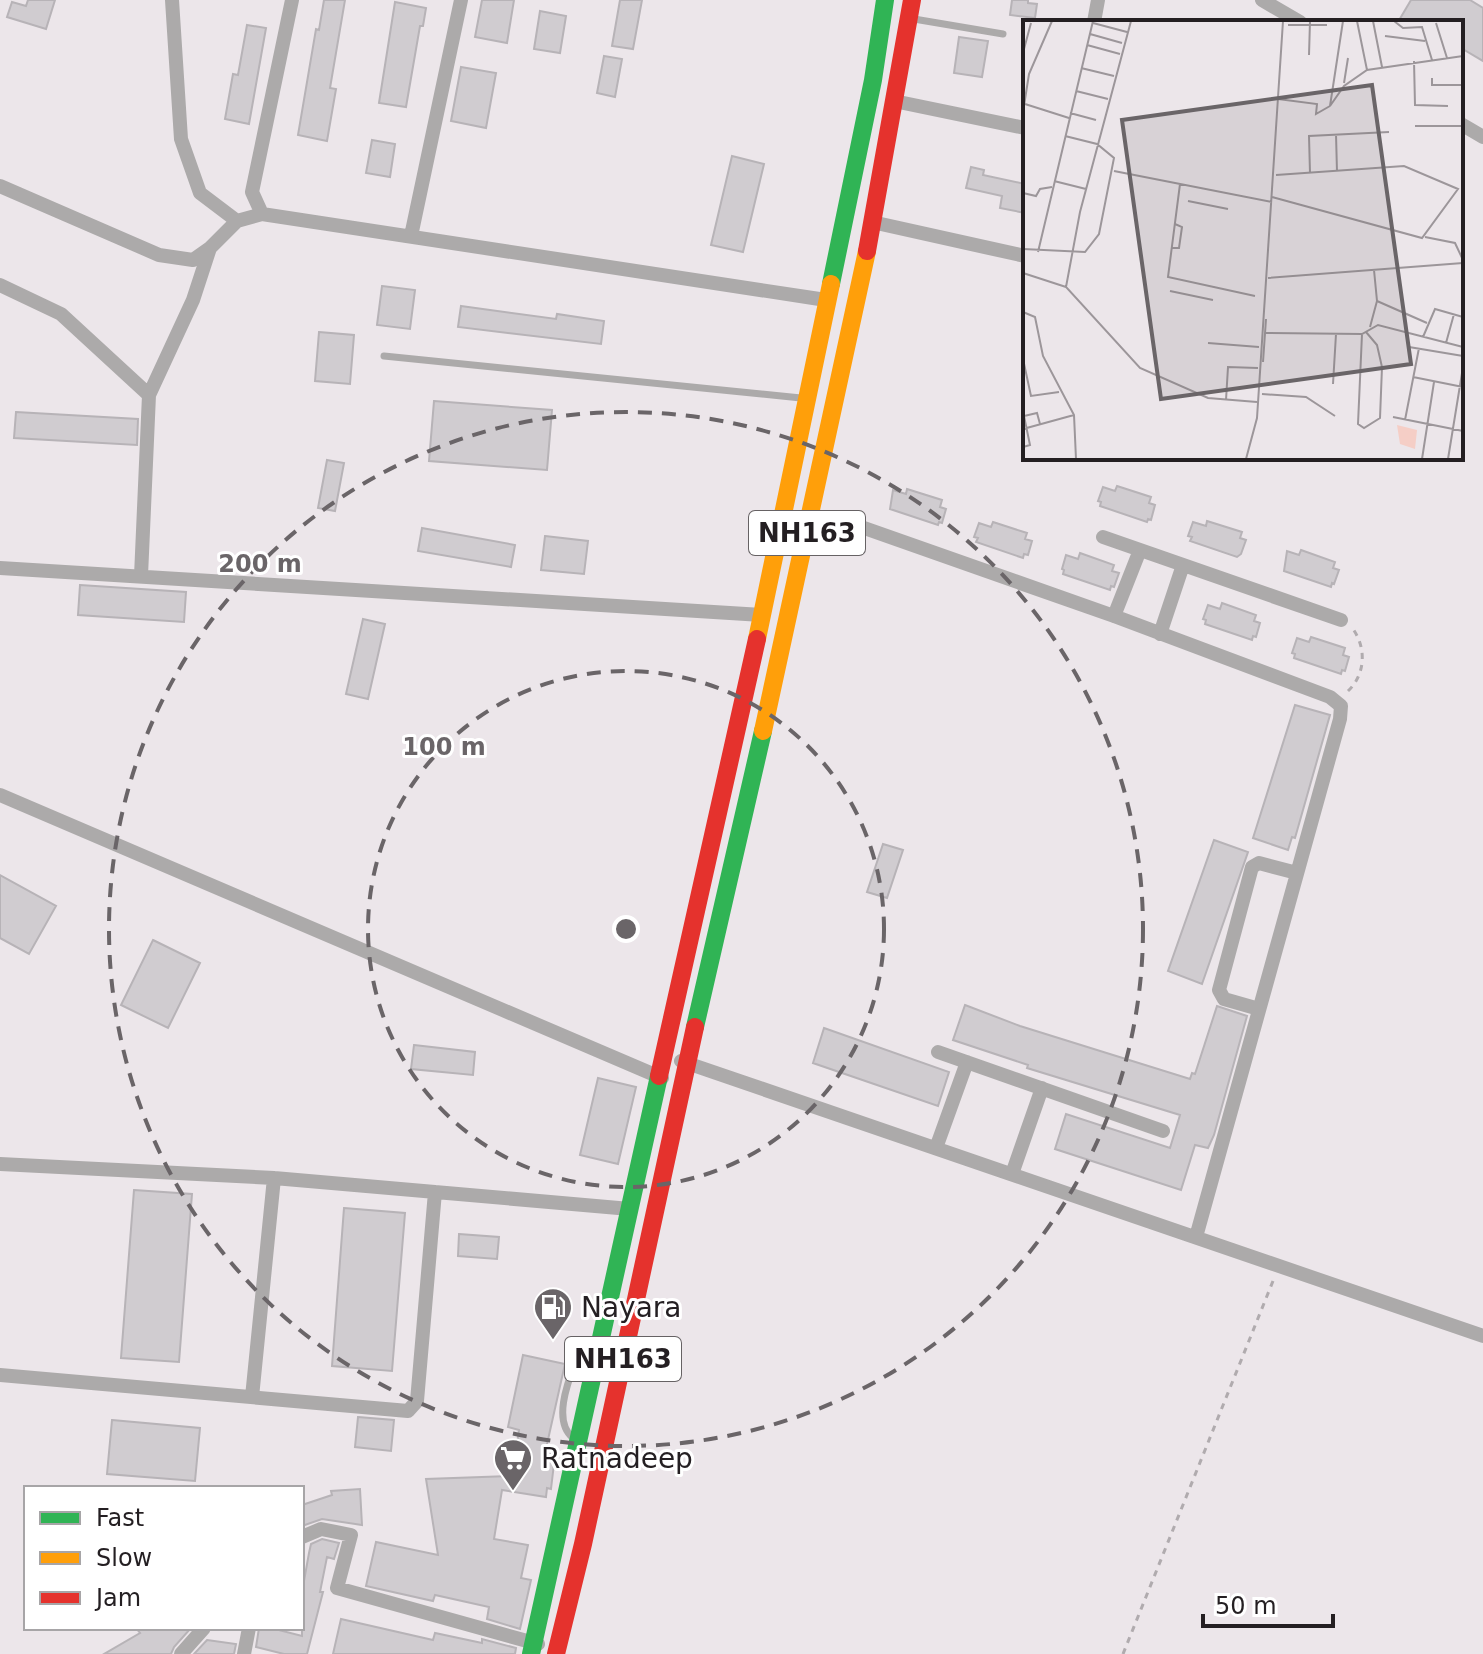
<svg xmlns="http://www.w3.org/2000/svg" width="1483" height="1654" viewBox="0 0 1483 1654" font-family="'DejaVu Sans',sans-serif">
<style>
.building{fill:#d0ccd0;stroke:#b7b3b7;stroke-width:2}
.lines{fill:none;stroke-linecap:round;stroke-linejoin:round}
.path{stroke:#b0abae;stroke-width:3;stroke-dasharray:6 6;stroke-linecap:butt}
.lane{stroke:#acaaaa;stroke-width:7}
.street{stroke:#acaaaa;stroke-width:14}
.fast{stroke:#30b455;stroke-width:18}
.slow{stroke:#ff9f0a;stroke-width:18}
.jam{stroke:#e5322d;stroke-width:18}
.ring{fill:none;stroke:#6a6568;stroke-width:4;stroke-dasharray:14 10}
.labels{text-anchor:middle;stroke-width:6;stroke-linejoin:round;paint-order:stroke}
.shield{fill:#fff;stroke:#666264;stroke-width:2}
.shield-label{font-size:26px;font-weight:bold;fill:#241f22}
.poi-label{font-size:28px;fill:#241f22;stroke:#fff;text-anchor:start}
.inset-road{fill:none;stroke:#9c969a;stroke-width:2}
.view{fill:#6a6568;fill-opacity:0.15;stroke:#6a6568;stroke-width:4}
.inset-edge{fill:none;stroke:#241f22;stroke-width:4}
.centre{fill:#6a6568;stroke:#fff;stroke-width:4}
.ring-label{font-size:24px;text-anchor:middle;font-weight:bold;fill:#6a6568;stroke:#fff;stroke-width:6;stroke-linejoin:round;paint-order:stroke}
</style>
<rect width="100%" height="100%" fill="#ece6ea"/>
<path class="building" d="M28 0H55L46 29 7 17 12 2 26 6Z
M324 0H345L330 88 336 89 327 141 298 135 316 29 319 30Z
M482 0H514L507 43 475 37Z
M620 0H642L633 49 612 46Z
M1012 0H1028V3L1037 4 1035 18 1010 15Z
M1411 0H1470L1483 8V61L1461 48V22H1398Z
M395 2 426 8 423 26H420L406 107 379 103Z
M540 11 566 16 560 53 534 49Z
M247 25 266 28 249 124 225 119 233 74 238 75Z
M959 37 988 41 982 77 954 73Z
M604 56 622 59 615 97 597 93Z
M461 67 496 73 486 128 451 121Z
M372 140 395 144 390 177 366 173Z
M732 156 764 164 743 252 711 245Z
M971 167 984 170 983 175 1025 184V213L1000 208 1002 196 966 188Z
M382 286 415 290 410 329 377 325Z
M461 306 556 319 557 314 604 321 601 344 458 327Z
M319 332 354 335 350 384 315 381Z
M434 401 552 410 547 470 429 461Z
M16 412 138 419 137 445 14 438Z
M327 460 344 463 335 511 318 508Z
M1117 486 1151 497 1149 503 1155 505 1151 520 1148 519 1147 522 1100 506 1101 502 1098 501 1103 487 1115 491Z
M907 489 942 500 940 507 946 509 942 523 939 522 938 525 890 509 893 490 906 494Z
M1207 521 1242 532 1240 538 1246 540 1241 554 1237 557 1190 541 1192 537 1188 536 1193 522 1206 526Z
M993 522 1027 533 1025 539 1032 541 1028 555 1024 554 1023 558 976 542 978 538 974 537 979 523 991 527Z
M422 528 515 545 511 567 418 551Z
M545 536 588 541 584 574 541 570Z
M1301 550 1335 562 1333 568 1339 570 1334 584 1332 583 1331 587 1284 571 1287 551 1299 555Z
M1080 553 1114 565 1112 571 1119 573 1114 587 1111 586 1110 590 1063 574 1064 570 1062 569 1066 555 1078 559Z
M80 585 186 592 184 622 78 615Z
M1222 603 1256 615 1254 621 1260 623 1256 637 1253 636 1252 640 1205 624 1206 620 1203 619 1208 605 1220 609Z
M363 619 385 624 368 699 346 694Z
M1311 637 1345 648 1343 655 1349 657 1345 671 1342 670 1341 674 1294 658 1295 654 1292 653 1297 638 1309 642Z
M1295 705 1330 715 1295 838 1292 837 1288 850 1253 838Z
M1214 840 1248 852 1202 984 1168 971Z
M883 844 903 850 887 898 867 892Z
M0 875 56 906 29 954 0 938Z
M153 940 200 963 168 1028 121 1005Z
M965 1005 1020 1026 1190 1079 1192 1073 1195 1074 1217 1006 1247 1016 1214 1135 1208 1148 1195 1145 1181 1190 1055 1149 1066 1114 1170 1148 1180 1115 1027 1068 1028 1065 953 1040Z
M824 1028 949 1072 938 1106 813 1063Z
M414 1045 475 1052 473 1075 411 1069Z
M598 1078 636 1087 618 1164 580 1155Z
M134 1190 192 1194 179 1362 121 1358Z
M344 1208 405 1213 392 1371 332 1366Z
M459 1234 499 1237 497 1259 458 1256Z
M523 1355 565 1364 545 1453 555 1455 551 1489 547 1488 546 1497 502 1490 494 1539 528 1545 521 1578 531 1580 520 1629 487 1619 489 1607 435 1595 433 1601 366 1586 376 1542 438 1555 426 1479 512 1476 519 1430 508 1427Z
M358 1417 394 1420 391 1451 355 1447Z
M112 1420 200 1428 195 1481 107 1474Z
M360 1489 362 1525 322 1519 302 1526V1505L332 1495 331 1491Z
M322 1539 339 1543 334 1559 327 1557 320 1592H323L307 1654H284L256 1647 259 1628H271L302 1636V1592L309 1553 311 1544Z
M341 1619 433 1640 435 1633 482 1643V1639L516 1648 515 1654H333Z
M136 1628H191L174 1647 171 1654H104L140 1633Z
M207 1640 236 1644 234 1654H194Z"/>
<g class="lines">
<path class="path" d="M1348 691C1365 675 1367 649 1353 629
M1123 1654 1273 1281"/>
<path class="lane" d="M914 19 1003 34
M384 356 801 398
M573 1438C553 1422 567 1384 575 1363L592 1357"/>
<path class="street" d="M172 0 181 139 200 193 237 221
M1262 0 1300 22
M1094 22 1098 0
M894 101 1025 128
M1461 124 1483 137
M0 186 159 255 193 260 210 248 237 221 262 214 826 300
M262 214 252 192 292 0
M872 222 1025 256
M411 236 461 0
M0 285 61 314 149 395
M850 523 1114 616 1330 697 1341 706 1340 719 1196 1237
M1103 537 1341 620
M0 568 762 615
M141 576 149 395 193 300 210 248
M1114 616 1140 550
M1160 634 1183 565
M0 795 662 1078
M1259 1009 1224 999 1219 990 1252 867 1259 863 1297 873
M938 1052 1163 1131
M681 1061 1483 1336
M936 1148 967 1062
M0 1164 274 1178 630 1209
M1012 1174 1042 1088
M0 1375 408 1411 417 1401 435 1192
M252 1397 274 1178
M302 1537 321 1529 351 1535 337 1588 538 1644
M181 1654 204 1628
M244 1654 249 1628"/>
<path class="fast" d="M831 284 873 80 885 0
M695 1027 763 731
M531 1654 659 1076"/>
<path class="slow" d="M757 639 831 284
M763 731 867 251"/>
<path class="jam" d="M867 251 912 0
M659 1076 757 639
M556 1654 583 1544 695 1027"/>
</g>
<g class="ring">
<circle cx="626" cy="929" r="258"/>
<circle cx="626" cy="929" r="517"/>
</g>
<defs>
<g id="fuel-pin" transform="scale(2)"><path d="M0 17L-7.5 6A9.5 9.5 0 1 1 7.5 6Z" fill="#6a6568" stroke="#fff"/><path d="M-5.5-6h7V0h2V4h1.3V-2.5L3-4.5l.8-.8L6-3V5H2.5V1h-1V6h-7ZM-4.2-4.7v3.2H.2V-4.7Z" fill="#fff"/></g>
<g id="supermarket-pin" transform="scale(2)"><path d="M0 17L-7.5 6A9.5 9.5 0 1 1 7.5 6Z" fill="#6a6568" stroke="#fff"/><path d="M-6-5.5h2.5l.6 2H6L4.5 2H-2.5L-4.4-4H-6ZM-1.5 3.2a1.3 1.3 0 1 0 .1 0ZM3 3.2a1.3 1.3 0 1 0 .1 0Z" fill="#fff"/></g>
</defs>
<g fill-rule="evenodd">
<use href="#fuel-pin" x="553" y="1307"/>
<use href="#supermarket-pin" x="513" y="1458"/>
</g>
<g class="labels">
<g class="shield">
<rect x="749" y="511" width="116" height="44" rx="6"/>
<rect x="565" y="1337" width="116" height="44" rx="6"/>
</g>
<g class="shield-label">
<text x="807" y="542">NH163</text>
<text x="623" y="1368">NH163</text>
</g>
<g class="poi-label">
<text x="581" y="1317">Nayara</text>
<text x="541" y="1468">Ratnadeep</text>
</g>
</g>
<g transform="translate(1023 20)">
<rect width="440" height="440" fill="#ece6ea"/>
<path d="M374 405 394 410 392 429 377 424Z" fill="#f5cec6"/>
<path class="inset-road" d="M108 1 57 192 43 267 117 348 185 378 234 382M320 1 307 86 321 66 344 50 440 36M334 1 344 50M350 1 359 47M371 1 380 8 399 7 409 40M70 3 104 12M413 3 424 38M265 5H304M67 14 99 23M362 16 402 21M64 25 97 34M1 29 8 3M286 35 287 1M391 41 392 85 425 86M58 48 91 56M409 58V65H440M321 63 325 38M53 71 85 79M255 79 294 84 293 94 307 86M2 84 46 98M0 92 6 54 29 1M47 93 73 100M392 106H440M313 114 314 152M91 151 249 182M287 153 286 116 366 112M31 161 63 169M157 164 145 257 232 276M0 173 13 176 17 169 29 167M249 177 399 218 435 169 381 146 253 155M165 181 205 189M402 217 432 223 440 240M149 228H156L159 207 152 204M0 229 62 232 76 214 91 138 74 124 42 116M15 232 70 1M0 253 43 267M245 258 440 243M147 271 190 280M354 281 404 303M0 292 12 297 20 336 51 395 53 439M347 307 354 281 351 250M242 313 339 314 355 305 440 327M339 314 335 404 341 408 357 398 359 347 354 325 343 312M400 317 412 289 440 297M185 323 236 327M423 323 431 294M386 327 440 336M0 339 8 376 36 372M240 342 243 299M390 357 440 367M310 364 313 314M239 374 283 377 312 396M203 380 205 347 235 348M370 397 440 411M382 400 396 328M0 409 51 395M0 427 7 425 1 396 14 393 17 404M223 439 234 398 260 1M399 439 411 362M425 439 440 347"/>
<path class="view" d="M349 65 388 344 138 379 99 100Z"/>
<rect width="440" height="440" class="inset-edge"/>
</g>
<circle cx="626" cy="929" r="12" class="centre"/>
<g class="ring-label">
<text x="260" y="572">200 m</text>
<text x="444" y="755">100 m</text>
</g>
<rect x="24" y="1486" width="280" height="144" fill="#ffffff" stroke="#a7a5a7" stroke-width="2"/>
<rect x="40" y="1512" width="40" height="12" fill="#30b455" stroke="#a7a5a7" stroke-width="2"/>
<text x="96" y="1526" font-size="24" fill="#241f22">Fast</text>
<rect x="40" y="1552" width="40" height="12" fill="#ff9f0a" stroke="#a7a5a7" stroke-width="2"/>
<text x="96" y="1566" font-size="24" fill="#241f22">Slow</text>
<rect x="40" y="1592" width="40" height="12" fill="#e5322d" stroke="#a7a5a7" stroke-width="2"/>
<text x="96" y="1606" font-size="24" fill="#241f22">Jam</text>
<path d="M1203 1614v12h130v-12" fill="none" stroke="#241f22" stroke-width="4"/>
<text x="1215" y="1614" font-size="24" fill="#241f22" stroke="#ffffff" stroke-width="6" paint-order="stroke">50 m</text>
</svg>
